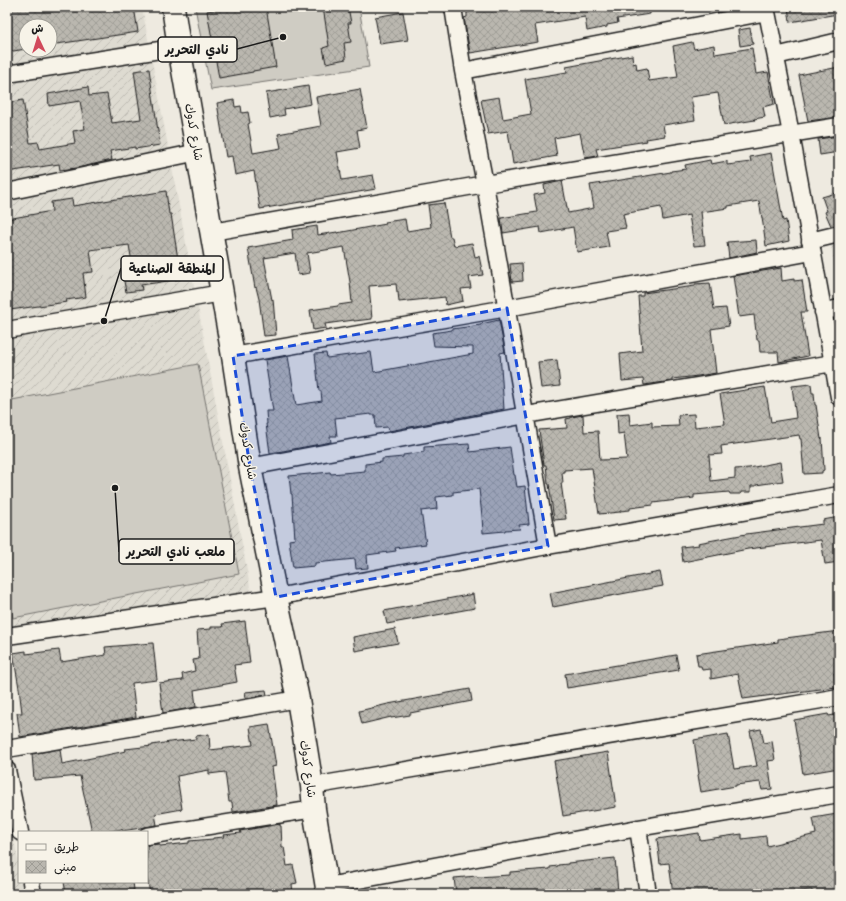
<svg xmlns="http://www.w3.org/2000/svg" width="846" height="901" viewBox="0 0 846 901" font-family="'Architects Daughter','Playpen Sans Arabic',sans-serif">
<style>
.industrial{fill:url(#industrial-furrows);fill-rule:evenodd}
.garden{fill:#cfccc3;stroke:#767470}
.building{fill:url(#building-cross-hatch);stroke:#1c1c1c}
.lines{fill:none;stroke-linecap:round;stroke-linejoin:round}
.street-casing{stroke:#1c1c1c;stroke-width:19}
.secondary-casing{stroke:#1c1c1c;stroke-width:25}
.street{stroke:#f7f3e8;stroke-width:16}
.secondary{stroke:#f7f3e8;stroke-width:22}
.marked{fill:#1d4ed8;fill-opacity:0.2;stroke:#1d4ed8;stroke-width:3;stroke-dasharray:8 5;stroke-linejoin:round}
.labels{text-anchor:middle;stroke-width:3;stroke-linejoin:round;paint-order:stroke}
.street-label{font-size:12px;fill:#1c1c1c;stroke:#f7f3e8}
.leader{fill:none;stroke:#1c1c1c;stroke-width:1.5}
.callout-dot{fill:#1c1c1c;stroke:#f7f3e8;stroke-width:1.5}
.callout{fill:#f7f3e8;stroke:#1c1c1c;stroke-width:1.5}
.callout-label{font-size:13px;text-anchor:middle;font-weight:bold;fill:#1c1c1c}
</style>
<defs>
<pattern id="industrial-furrows" width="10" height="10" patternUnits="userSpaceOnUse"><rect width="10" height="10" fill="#dedbd1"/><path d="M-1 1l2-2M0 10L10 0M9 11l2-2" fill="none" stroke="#bebbb3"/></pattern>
<pattern id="building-cross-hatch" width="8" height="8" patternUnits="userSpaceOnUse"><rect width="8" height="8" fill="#bab7af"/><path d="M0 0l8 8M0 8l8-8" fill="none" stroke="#9f9d96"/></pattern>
</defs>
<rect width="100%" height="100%" fill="#eeeae0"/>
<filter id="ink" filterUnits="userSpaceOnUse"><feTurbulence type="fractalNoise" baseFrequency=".025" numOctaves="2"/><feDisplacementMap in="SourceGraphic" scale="8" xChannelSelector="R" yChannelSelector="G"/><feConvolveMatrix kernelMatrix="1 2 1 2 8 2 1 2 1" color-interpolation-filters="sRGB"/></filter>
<g filter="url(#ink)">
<path class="industrial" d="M7 7H142L251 592 7 633ZM26 26H50V50H26Z
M839 237V299L830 239Z
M7 808 19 864V882H23L25 894H7Z"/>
<path class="garden" d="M195 7H359L369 67 211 90Z
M198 364 239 574 13 618 7 587V401Z"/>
<path class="building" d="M7 7H134L138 32 50 45V26H26V49L7 52Z
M221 7H266L276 67 253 71V72L219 78 207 11 221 9Z
M323 7H348L351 23H348L351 42 344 43 346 58V59L326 63 323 48 329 46Z
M493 7H650V14L617 19 618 23 607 25V27L587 31 585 17 535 25 538 42 470 53 464 18 467 17V12Z
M788 7H837L838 14 790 22Z
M403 12 408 40 380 44 375 17Z
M750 28 753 44 740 46 738 30Z
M692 42 694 49 714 45 715 54 752 48 756 74 768 72 774 104 763 107 765 117 754 119 755 120 724 125 718 93 691 97 695 120 663 125 665 136 646 139 647 141 596 149 598 156 585 158 580 133 554 138 557 156 513 164 508 131 488 134 481 100 499 97 503 119 531 114 525 79 567 72 566 67 632 55 633 64 636 63 637 70 647 68 649 81 678 77 673 46Z
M839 67V117L808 121 799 75Z
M149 69 160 145 135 149V147L110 151 112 160 77 168 60 170 59 164 7 172V103L23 100 30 143 38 142 40 149 75 143 73 131 85 129 80 101 49 106 48 94 88 87 89 96 107 94 112 123 141 119 134 71Z
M308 86 311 104 284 109 285 115 270 118 266 93Z
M360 89 367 128 357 130 360 148 337 152 342 180 373 175 376 189 260 209 254 171 235 175 232 156 226 157 217 103 234 100 235 107 241 106 242 113 248 112 250 123 248 124 253 153 281 148 278 134 321 126 316 97Z
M839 136V152L820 155 818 139Z
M771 153 783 221 786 220 789 241 766 246 763 224 759 201 728 206V208L701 212 705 245 694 246 689 215 663 220 661 207 623 214 626 228 606 231 609 247 577 252 573 227 541 233 540 227 503 233 501 218 537 212 534 195 545 193 544 185 562 181 568 213 594 208 590 185 671 172V171L686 169 685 165 710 160 711 164 727 161V165L751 162 750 157Z
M166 191 169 214H171L181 279 141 285 142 290 126 292 123 276 134 274 129 245 90 250 93 272 83 273 86 297 66 300 67 302 10 310 7 289V219L52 211 51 202 72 199 73 206Z
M839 192V225L831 226 825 212 827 211 822 197Z
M444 203 450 237H452L454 246 472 243 475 257 479 256 483 275 469 277 471 288 461 289 463 301 446 305 445 297 399 302 398 292H397L396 284 369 286 372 319 354 321V320L325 324 326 328 313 330 310 310 338 306V305L352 303 350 282 344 247 307 253 310 273 298 275 295 253 264 258 272 300 273 299 276 335 264 336 259 299 256 287 255 288 248 248 293 240 292 230 317 226 318 235 337 232V233L386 224 385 222 405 219 407 231 431 227 428 205Z
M756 240 757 252 729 258 727 242Z
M522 263 523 281 512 282 510 264Z
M781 268 782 281 794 279V281L802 280 807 312H801L808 356 779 362 778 352H760L759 340H757L754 315 739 317 733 276Z
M710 283 714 309 726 308 729 326 711 329 716 373 698 376 672 379V381L644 385 643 379 622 381 620 354 642 351 638 296H643V293L695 286V284Z
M499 320 505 352 500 353 504 409 389 431 388 427 376 428 375 415H371V414L335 418 337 436H330L331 442 283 451 270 453 266 424H267L266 411H273L265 360 288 356 296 405 322 401 321 391H319L315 354 326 353 327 358 371 352 374 372 473 354V347L434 346 432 333 452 330V329L481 325V324Z
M557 360 560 386 541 388 538 362Z
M811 384 812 393H814L815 405H816L821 439 822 438 824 470 822 471V473L804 474 801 439H800L799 435 721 446 722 454 709 455 711 481 735 478V469L749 468 780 462 783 481 756 485V486H751V492H741V494H730L729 492 694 495V498L653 503V505L630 508V510L620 511V512L599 514 592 468 564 470V472H562L563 483H561L566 519 554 520 549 484H548L546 465H544L539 430 567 428 566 419 571 418V417L583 415 584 432 598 431 600 460 627 459 624 433 618 434 617 414 629 413 630 425 652 422V427L679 426 678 415 694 414 695 427 725 424 720 394 765 387 771 422 796 418 792 386Z
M469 444 470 452 510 447 514 475H515L517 487 525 486 529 524 519 525 520 529 505 530V531L483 533 482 516 479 489 453 492V495L436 497 437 509 421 511 426 544 395 548 396 551 367 555 368 568 356 569 355 559 315 563V566L293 568 289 540 295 539 292 494H291L289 476 330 472 331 474 365 471V464L382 462V459L403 457V455L424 452V447Z
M839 517V562L825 564 821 540 748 549 683 562 681 547 699 545 698 543 746 534 823 524V520Z
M660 572 663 586 553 607 550 593Z
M473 594 475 608 387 624 384 611Z
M245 621 250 663 234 665 237 682 194 690 196 707 163 713 159 683 183 680 182 674 195 671 193 660 199 659 197 630 211 629V627H223L222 624Z
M395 629 398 643 355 651 353 637Z
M839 631V664H836L837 673H834L836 687 743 699 738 674 711 679V669L702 670 701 666H698L696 654 778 642V639Z
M153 643 157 680 132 683 136 717 20 737 17 713H22L19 688 13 653 26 651V654L59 650 61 662 106 655 105 647Z
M676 655 679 670 567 688 565 674Z
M470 689 472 701 410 713V715L391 718V717L362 724 359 711 388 704Z
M266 690 267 695 246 698 245 692Z
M828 714 829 716 839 714V768L803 774 794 720Z
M269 724 276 766 272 767 277 805 233 812 232 802H229L225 772 209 774V770L177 776 182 809 155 814 157 825 145 827 141 828 122 831V829L106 832H92L80 776 34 780 32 754 60 749 62 764 126 751 125 749 152 746V745L170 742 196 739V736L209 734 210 750 253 745 250 727Z
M761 729 764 743 772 741 775 760 768 761 772 789 762 790 760 782 736 785V786L701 792 698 775 699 774 694 740 728 734 734 769 757 766 750 731Z
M608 752 616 807 563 816 554 761Z
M837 814 839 822V890L812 893V890L784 892V894H673L669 863 660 864 657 839 699 833 700 840 742 834V839L766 836 767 846 816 834 813 818Z
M280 824V826H281L282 847H284L287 866 293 865 297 883 292 884 293 894H150L147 876V845L159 844 160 846 189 843V841L213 839V838L224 837 223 835 241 833 240 831Z
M615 858 618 892 592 894H456L454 878 477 876V877L510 875V872L550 869V867L558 866V865L568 864V863Z
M64 882H133L134 890 102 894H66Z"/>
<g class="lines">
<g class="street-casing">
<path id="street" d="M453 7 463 71 485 184 548 546
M766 7 791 134 839 397
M776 56 839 41
M463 71 767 12
M7 74 179 47
M7 192 198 152
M212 232 485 184 839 126
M810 241 839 234
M823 312 839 308
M7 330 222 293
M233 356 507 308 812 252
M250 467 526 415 833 363
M7 636 276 597 548 546 839 495
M7 749 298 699
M7 770 20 832
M312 786 839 697
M638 828 648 894
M147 836 314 809
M31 882 33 894
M327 886 638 828 839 794"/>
</g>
<g class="secondary-casing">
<path id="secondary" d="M173 7 179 47 233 356 250 467 276 597 298 699 312 786 314 809 328 894"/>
</g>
<use href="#street" class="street"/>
<use href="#secondary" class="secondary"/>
</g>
</g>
<path class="marked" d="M507 308 548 546 276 597 250 467 233 356Z"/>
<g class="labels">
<g class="street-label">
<text transform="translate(194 132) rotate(80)" y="4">شارع كدوك</text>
<text transform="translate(248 451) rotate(81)" y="4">شارع كدوك</text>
<text transform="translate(308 769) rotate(82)" y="4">شارع كدوك</text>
</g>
</g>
<path class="leader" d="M283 37L237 49M104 321L121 268M115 488L119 552"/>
<g class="callout-dot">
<circle cx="283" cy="37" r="4"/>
<circle cx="104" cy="321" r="4"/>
<circle cx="115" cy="488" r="4"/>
</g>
<g class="callout">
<rect x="158" y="37" width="79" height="25" rx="4"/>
<rect x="121" y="256" width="102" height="25" rx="4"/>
<rect x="119" y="539" width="115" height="25" rx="4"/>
</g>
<g class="callout-label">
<text x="197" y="54">نادي التحرير</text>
<text x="172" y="273">المنطقة الصناعية</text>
<text x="176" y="556">ملعب نادي التحرير</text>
</g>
<rect width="846" height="901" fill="none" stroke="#f7f3e8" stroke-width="24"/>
<rect x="12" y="12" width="822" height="877" fill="none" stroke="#1c1c1c" stroke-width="1.5" filter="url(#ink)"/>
<rect x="18" y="831" width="130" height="52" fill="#f7f3e8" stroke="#9f9d96"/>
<rect x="26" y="844" width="20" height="6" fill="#f7f3e8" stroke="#9f9d96"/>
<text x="54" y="851" font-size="12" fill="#1c1c1c">طريق</text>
<rect x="26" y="861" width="20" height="12" fill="url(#building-cross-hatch)" stroke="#9f9d96"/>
<text x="54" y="871" font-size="12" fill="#1c1c1c">مبنى</text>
<g transform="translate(38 38) rotate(356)"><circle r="19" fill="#f7f3e8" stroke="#9f9d96"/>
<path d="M0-3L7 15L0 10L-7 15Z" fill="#d1495b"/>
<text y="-6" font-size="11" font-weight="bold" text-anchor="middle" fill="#1c1c1c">ش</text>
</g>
</svg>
